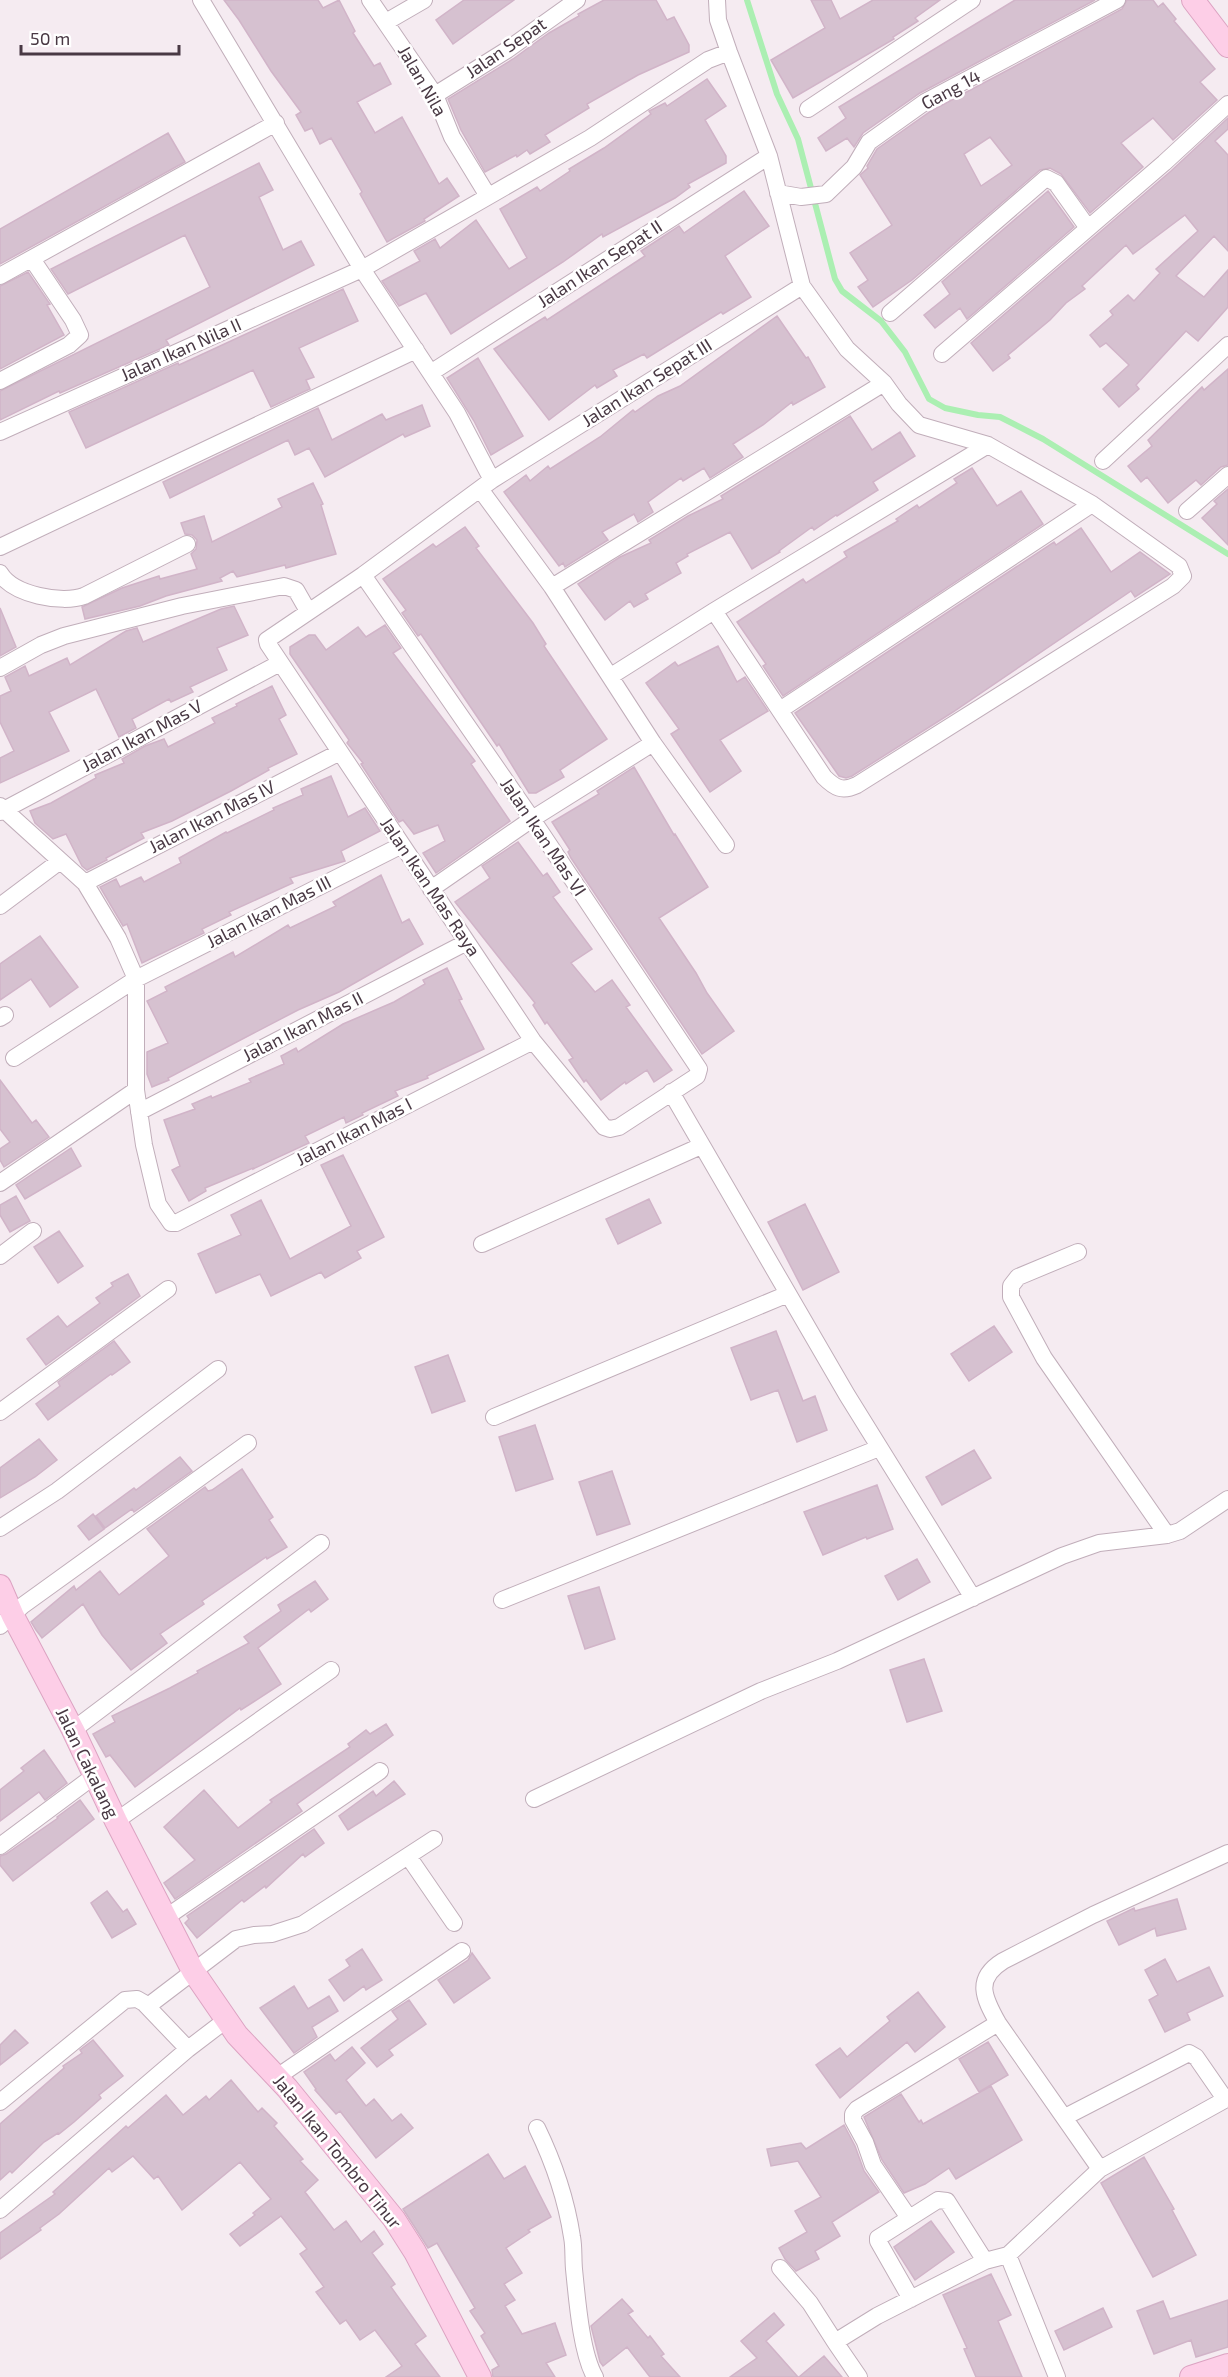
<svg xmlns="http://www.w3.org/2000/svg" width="1228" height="2377" viewBox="0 0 1228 2377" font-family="'Exo 2',sans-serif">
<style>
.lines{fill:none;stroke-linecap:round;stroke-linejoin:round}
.stream{stroke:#abefb2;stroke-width:6}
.building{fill:#d6c1d0;stroke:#d1b4c8;stroke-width:1.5;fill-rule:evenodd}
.street-casing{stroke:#c1aeba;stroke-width:18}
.secondary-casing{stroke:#dca3c2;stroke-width:24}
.street{stroke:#fff;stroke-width:16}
.secondary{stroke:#fdcee7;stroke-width:22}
.labels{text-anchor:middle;stroke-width:5;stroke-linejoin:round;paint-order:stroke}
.street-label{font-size:18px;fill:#493944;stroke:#fff}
</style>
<rect width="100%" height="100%" fill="#f5ebf1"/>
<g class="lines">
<path class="stream" d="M747 0 777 94 798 139 835 279 842 291 881 321 905 352 929 399 945 408 978 415 1000 417 1043 439 1228 554"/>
</g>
<path class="building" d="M224 0H318L323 8 339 0 355 31 353 33 374 66 380 63 391 84 357 102 375 133 402 117 439 184 447 178 459 196 424 219 425 221 387 242 360 194 362 192 331 138 320 144 312 128 305 131 296 115 301 112 271 71 239 20Z
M464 0H514L453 44 436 20Z
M604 0H656L667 20 674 17 689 45V52L638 75 587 104 589 108 545 135 550 142 530 154 527 150 517 157 516 155 485 172 461 130 448 99 513 59 549 33 579 16 578 14Z
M811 0H831L840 19 873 0H940L915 18 918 21 893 37 894 39 793 98 771 60 825 28Z
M1015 0H1095L920 93 863 133 854 147 847 138 826 151 818 138 846 118 839 107Z
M1127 0H1153L1158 7 1163 3 1176 19 1174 21 1215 69 1200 82 1217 100 1173 140 1153 118 1121 143 1143 167 1090 213 1061 174 1050 168 1040 170 912 280 873 307 858 287 868 280 850 253 892 225 860 175 868 168 867 166 877 149 931 111 1122 9ZM990 137 1012 165 981 186 964 154Z
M707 79 726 106 705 120 726 156V163L688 184 690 187 675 198 603 237 602 234 563 262 451 334 426 293 399 306 382 281 420 261 414 251 435 239 440 248 476 220 509 269 527 258 500 209 537 187 540 191 570 171 569 169 604 148 651 114 649 111 665 103 667 106Z
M1228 118V129L1215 141 1228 155V251L1214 236 1176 276 1204 297 1228 270V307L1198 341 1186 331 1136 385 1139 389 1119 407 1103 389 1129 365 1106 343 1100 347 1090 335 1113 315 1110 311 1128 295 1134 301 1160 273 1156 269 1198 231 1185 215 1133 254 1126 245 1082 286 1085 289 1066 303 1050 320 1008 355 1010 358 993 371 971 343 1171 171Z
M168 133 185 162 0 264V229Z
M259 163 273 190 259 197 283 250 301 241 314 265 166 340 169 345 60 393 59 391 0 420V391L210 287 185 235 68 294 51 269Z
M744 191 769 226 725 256 751 297 723 314 721 312 647 358 644 354 613 370 617 376 597 388 595 385 549 420 494 349 545 317 547 320 645 256 641 251 664 236 679 226 684 233Z
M1048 191 1074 227 967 319 960 308 935 328 924 315 950 294 942 282Z
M28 272 50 304 47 305 64 335 0 369V286Z
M343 289 358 321 299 348 314 377 306 380 310 389 271 407 253 370 86 448 69 412 178 363 179 365Z
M777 316 806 358 808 357 825 387 793 405 792 402 763 425 733 444 743 457 710 478 704 468 683 481 681 478 648 502 653 512 638 522 634 514 602 532 608 540 565 567 563 563 559 566 504 492 526 475 530 481 548 466 550 469 600 437 633 410 635 412 658 396 680 386Z
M478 358 523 436 491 455 474 421 447 378Z
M1228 369V465L1221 467 1201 485 1196 480 1168 503 1147 477 1141 482 1128 466 1152 446 1148 440 1202 387 1204 390Z
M422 405 430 426 405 437 403 434 325 477 309 448 295 455 288 440 170 498 163 482 318 408 332 440 382 414 386 420Z
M850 416 872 450 900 432 915 456 873 482 878 490 837 516 836 515 814 530 812 527 779 551 780 552 752 569 730 532 687 554 688 556 676 563 681 573 645 594 648 599 634 607 630 601 605 620 578 584 620 557 651 543 649 540 688 516 723 499 721 496Z
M972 468 997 506 1021 491 1043 524 783 696 763 666 766 664 737 622 803 579 806 583 847 557 844 552 898 521 896 519 917 505 919 508 957 483 954 479Z
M313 483 323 504 321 505 336 554 286 568 285 565 237 577 233 571 220 578 222 581 166 596 140 606 85 619 82 607 122 588 159 576 160 579 197 569 191 554 196 549 197 540 192 535 185 534 181 523 204 516 212 542 282 507 278 499Z
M1228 489V545L1202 518 1217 504 1214 501Z
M465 527 479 546 476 548 533 623 546 644 544 646 607 739 560 770 564 777 536 793H529L499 744 497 746 421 634 418 636 402 613 406 610 383 579 433 544 436 547Z
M1081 528 1111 572 1140 552 1170 574 1135 597 1131 591 953 712 852 776 846 778 839 776 795 713 1054 542 1056 545Z
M234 606 248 635 217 648 227 670 190 687 193 692 171 702 169 699 132 719 136 728 119 737 96 689 49 712 69 751 0 783V758L14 751 0 722V696L11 691 5 677 25 666 29 676 67 658 70 665 126 631 137 628 143 642 221 609Z
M0 608 16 647 0 656Z
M385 625 401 648 393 653 475 761 471 764 510 821 436 873 423 853 445 841 438 825 414 834 403 820 399 822 361 764 363 763 347 743 349 740 290 654V647L309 635H315L326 650 358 627 366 637Z
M718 646 737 682 745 677 768 711 720 740 741 771 710 792 671 734 679 729 646 683 675 662 678 666Z
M272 686 286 715 279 719 297 754 268 768 269 770 231 791 172 821 141 833 144 838 106 858 107 860 87 870 82 866 66 834 53 839 35 823 30 811 51 803 96 778 95 775 124 763 122 759 145 746 164 739 168 747 215 723 212 718 237 706 236 704Z
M634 767 674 835 675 834 708 887 659 918 696 973 707 993 734 1031 702 1054 571 858 568 852 570 850 552 822 599 794 597 791Z
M331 776 348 817 365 808 380 831 341 851 345 861 290 878 293 883 229 912 231 915 202 929 204 933 142 963 127 924 123 926 100 887 116 879 120 887 141 877 144 882 181 863 179 858 226 832 227 833 274 810 273 808 303 795 301 789Z
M518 842 543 876 547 873 560 892 553 897 592 949 571 963 595 992 612 980 630 1005 626 1007 672 1070 654 1082 647 1070 626 1084 625 1082 601 1100 586 1080 584 1082 569 1060 573 1058 547 1022 545 1024 533 1005 535 1003 455 902 490 878 482 866Z
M381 875 402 923 409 919 423 944 339 992 298 1010 168 1078 169 1080 152 1087 147 1074V1052L168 1043 147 1001 167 991 165 987 233 952 235 957 288 925 290 928 336 906 333 902Z
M40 936 78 987 50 1007 31 979 0 1000V964Z
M447 968 462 999 459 1000 484 1049 427 1076 428 1078 395 1091 398 1096 362 1113 363 1115 346 1123 344 1117 305 1136 309 1143 253 1169V1168L205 1188 206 1191 189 1201 172 1170 180 1166 164 1120 195 1109 192 1104 211 1096 212 1098 251 1082 249 1079 284 1064 281 1056 296 1048 298 1052 343 1024 394 1002 425 984 423 980Z
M0 1080 32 1123 36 1120 49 1137 4 1167 0 1160V1149L10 1142 0 1129Z
M71 1148 81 1166 25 1199 16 1185Z
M343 1155 384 1237 357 1251 361 1258 325 1278 321 1272 271 1296 260 1274 216 1293 198 1254 241 1235 231 1215 261 1200 290 1259 351 1226 321 1165Z
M16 1196 30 1221 10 1232 0 1215V1205Z
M649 1199 661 1223 618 1244 606 1219Z
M805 1204 839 1272 803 1290 768 1222Z
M59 1231 83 1266 58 1283 34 1247Z
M128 1274 140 1296 46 1365 27 1339 58 1316 67 1327 100 1303 96 1298 113 1286 111 1283Z
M994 1326 1012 1352 969 1381 951 1354Z
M776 1331 803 1401 815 1396 827 1430 797 1442 778 1390 751 1400 731 1348Z
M114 1341 130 1362 112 1375 111 1374 48 1420 36 1404 60 1386 58 1382Z
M448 1355 465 1401 432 1413 415 1367Z
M535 1425 553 1479 516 1491 499 1437Z
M39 1439 57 1460 35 1477 0 1498V1468Z
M974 1450 991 1478 942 1505 926 1477Z
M180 1457 192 1471 134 1512 132 1509 105 1528 96 1516 134 1488 136 1490Z
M242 1469 273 1517 269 1520 287 1547 267 1559 266 1557 202 1601 204 1604 160 1634 167 1643 131 1670 102 1635 83 1604 42 1638 36 1630 31 1622 74 1586 76 1590 100 1571 119 1595 169 1556 147 1529 205 1487 208 1491 212 1490Z
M612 1471 630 1524 597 1535 579 1482Z
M877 1485 893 1529 867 1539 866 1537 823 1555 804 1512Z
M93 1514 104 1529 89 1540 78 1526Z
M917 1559 930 1582 898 1600 885 1576Z
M315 1581 328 1599 311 1612 309 1609 258 1648 281 1684 241 1710 240 1708 135 1787 110 1755 106 1757 93 1734 115 1722 112 1716 170 1688 198 1673 197 1671 249 1643 244 1637 281 1611 278 1605Z
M599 1587 615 1639 585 1649 568 1596Z
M924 1659 942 1711 907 1722 890 1670Z
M386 1724 393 1735 297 1804 302 1811 175 1899 164 1883 195 1860 164 1827 204 1790 238 1828 272 1802 270 1800 350 1747 348 1744 366 1730 370 1734Z
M44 1750 67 1783 45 1800 39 1792 0 1821V1790L24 1771 21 1768Z
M394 1781 405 1794 348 1830 339 1816 373 1791 376 1796Z
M80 1800 94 1819 13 1881 0 1865V1856L6 1854 58 1818 57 1817Z
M314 1829 324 1843 305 1857 303 1854 266 1888 265 1886 244 1902 242 1900 197 1938 185 1923 189 1919 187 1916Z
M107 1891 123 1912 127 1909 136 1924 112 1938 91 1903Z
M1177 1899 1186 1929 1157 1936 1155 1928 1119 1945 1107 1921 1134 1908 1135 1911Z
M362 1949 382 1980 366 1990 364 1986 344 2001 329 1980 350 1966 346 1960Z
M472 1953 490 1978 454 2003 438 1980 468 1960Z
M1165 1959 1177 1982 1209 1967 1223 1996 1187 2013 1190 2020 1165 2032 1149 2000 1158 1995 1145 1970Z
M294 1986 308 2009 329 1996 338 2011 312 2027 317 2037 294 2053 260 2008Z
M918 1992 945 2027 915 2052 907 2042 840 2098 816 2065 840 2048 847 2057 890 2021 887 2017Z
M409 2000 426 2024 389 2050 393 2055 377 2067 361 2048 398 2019 392 2011Z
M15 2030 28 2043 0 2065V2045Z
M93 2040 123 2076 99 2095 101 2098 74 2122 59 2134 58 2133 44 2142 12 2173 10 2171 0 2180V2124L64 2068 63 2066 82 2053 80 2050Z
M988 2042 1008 2075 979 2092 959 2059Z
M352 2047 365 2063 346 2080 366 2106 374 2099 392 2121 401 2114 413 2128 376 2158 340 2111 336 2114 315 2090 316 2089 304 2072 330 2054 335 2061Z
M231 2080 258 2112 262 2108 277 2123 274 2126 303 2159 300 2161 318 2180 305 2192 334 2230 346 2221 361 2242 374 2231 383 2244 372 2253 395 2284 391 2287 426 2336 415 2344 440 2377H386L402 2366 375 2330 360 2340 346 2320 340 2324 316 2292 324 2287 300 2254 307 2249 281 2216 240 2246 230 2234 255 2215 253 2213 271 2199 240 2162 182 2210 158 2176 154 2179 133 2156 112 2172 109 2168 59 2214 40 2228 41 2230 0 2259V2233L55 2194 53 2192 126 2126 128 2128 166 2095 183 2115 206 2096 209 2100Z
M991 2086 1022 2140 956 2179 949 2168 925 2184 904 2193 882 2160 864 2117 901 2094 919 2122 921 2120 923 2124Z
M844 2125 855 2146 864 2171 879 2192 832 2222 840 2236 815 2251 819 2259 796 2271 785 2259 779 2248 807 2232 795 2211 821 2197 798 2161 771 2166 767 2149 801 2143 806 2149Z
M488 2154 504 2179 525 2166 551 2217 528 2230 530 2232 506 2248 522 2273 504 2284 515 2300 505 2306 522 2334 555 2323 566 2355 546 2363 555 2377H493L492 2370 499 2366 481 2336 485 2333 470 2311 475 2308 437 2243 428 2248 403 2209Z
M1144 2157 1174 2209 1172 2210 1196 2255 1153 2277 1101 2183Z
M931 2221 954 2252 915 2280 894 2247Z
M991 2274 1011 2315 998 2321 1022 2377H976L964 2349 967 2348 943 2295Z
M622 2299 633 2311 628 2314 648 2338 650 2336 664 2354 661 2356 680 2377H650L627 2347 603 2366 600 2362 591 2326Z
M1228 2300V2347L1196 2357 1191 2340 1154 2354 1137 2311 1163 2301 1170 2319Z
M1103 2308 1112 2327 1064 2350 1055 2331Z
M774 2313 784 2325 766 2341 798 2377H730L757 2358 741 2341Z
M824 2356 842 2377H799Z"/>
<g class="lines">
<g class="street-casing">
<path id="street" d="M201 0 362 269 457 413 492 480
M370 0 435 95 452 137 488 196
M386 22 424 0
M435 95 507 50 577 0
M808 109 972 0
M778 193 801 197 826 194 854 167 869 142 925 102 1117 0
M0 276 276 123
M890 313 1046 178 1056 183 1088 228
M942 354 1164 163 1228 104
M432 372 769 156
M0 381 69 345 80 335 73 320 32 259
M0 432 362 269 590 138 708 60 729 52
M1103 461 1228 345
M480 489 552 587 653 743 726 845
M1187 511 1228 475
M0 547 416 350
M0 573C13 595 62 604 84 596L187 544
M363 575 532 819 699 1069 697 1076 619 1127 610 1129 604 1127 533 1041 268 644 267 640 363 575 492 480 802 286
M552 587 884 383
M714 611 824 777C835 788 842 792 857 785L1173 586 1183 576 1179 566 1092 504 988 445 919 425 899 404 884 383 847 349 802 286 769 156 729 52 718 20 717 0
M0 668 41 645 64 636 182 606 284 586 296 590 308 611
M611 676 714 611 988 445
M780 710 1092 504
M0 806 85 883 118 938 136 979V1090L144 1145 158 1204 171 1223H176L533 1041
M0 812 280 663
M85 883 340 752
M431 889 532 819 653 743
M0 906 60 861
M0 1018 5 1015
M14 1058 136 979 402 845
M671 1092 847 1395 973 1598
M139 1112 467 942
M0 1183 136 1090
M482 1244 701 1146
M1078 1252 1018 1277 1011 1286V1297L1044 1358 1167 1535
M0 1256 33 1231
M0 1412 168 1289
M494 1417 788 1294
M0 1528 57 1491 218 1369
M502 1600 879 1448
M0 1626 22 1606 248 1443
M73 1730 321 1543
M534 1799 761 1691 837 1661 1062 1556 1099 1543 1167 1535 1180 1531 1228 1499
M116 1821 331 1670
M0 1846 94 1776
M408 1856 454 1923
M165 1918 380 1771
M148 2006 236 1939 254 1935 272 1934 303 1924 434 1839
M277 2077 462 1951
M0 2102 125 2000 137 1999 144 2003 188 2049
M1065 2117 1189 2053 1196 2057 1225 2099
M537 2128C554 2163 566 2198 572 2237 574 2247 573 2258 574 2269 577 2298 581 2353 595 2377
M1100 2169 998 2023C984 1998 974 1979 1003 1961L1093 1915 1228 1853
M0 2210 188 2049 226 2020
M909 2218 873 2165 865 2142 853 2120V2114L857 2109 998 2023
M1008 2255 1057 2377
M780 2268 810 2303 835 2342
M911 2299 878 2241V2238L938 2200 947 2201 985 2261
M859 2377 835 2342 877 2316 985 2261 1008 2255 1100 2169 1228 2098"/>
</g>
<g class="secondary-casing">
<path id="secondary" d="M1193 0 1228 46
M0 1586 13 1616 73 1730 116 1821 193 1971 237 2035 287 2088 394 2219 415 2252 480 2377
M1191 2377 1228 2365"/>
</g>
<use href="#street" class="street"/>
<use href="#secondary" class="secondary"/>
</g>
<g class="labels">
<g class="street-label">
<text transform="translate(506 48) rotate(-34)" y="6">Jalan Sepat</text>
<text transform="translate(422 81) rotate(60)" y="6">Jalan Nila</text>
<text transform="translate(951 90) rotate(-28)" y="6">Gang 14</text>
<text transform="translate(600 264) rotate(-33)" y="6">Jalan Ikan Sepat II</text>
<text transform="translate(181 350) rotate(-24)" y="6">Jalan Ikan Nila II</text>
<text transform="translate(647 383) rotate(-32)" y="6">Jalan Ikan Sepat III</text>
<text transform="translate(142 736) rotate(-28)" y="6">Jalan Ikan Mas V</text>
<text transform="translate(212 817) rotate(-27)" y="6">Jalan Ikan Mas IV</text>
<text transform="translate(543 837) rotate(56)" y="6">Jalan Ikan Mas VI</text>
<text transform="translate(430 887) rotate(56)" y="6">Jalan Ikan Mas Raya</text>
<text transform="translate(269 912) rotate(-27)" y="6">Jalan Ikan Mas III</text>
<text transform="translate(303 1027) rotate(-27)" y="6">Jalan Ikan Mas II</text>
<text transform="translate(354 1132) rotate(-27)" y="6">Jalan Ikan Mas I</text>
<text transform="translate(87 1763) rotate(64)" y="6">Jalan Cakalang</text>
<text transform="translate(337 2152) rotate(51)" y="6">Jalan Ikan Tombro Tihur</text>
</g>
</g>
<path d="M21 45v9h158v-9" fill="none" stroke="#493944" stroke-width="3"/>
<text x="30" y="45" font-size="18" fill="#493944" stroke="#ffffff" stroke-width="4.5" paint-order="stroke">50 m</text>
</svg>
